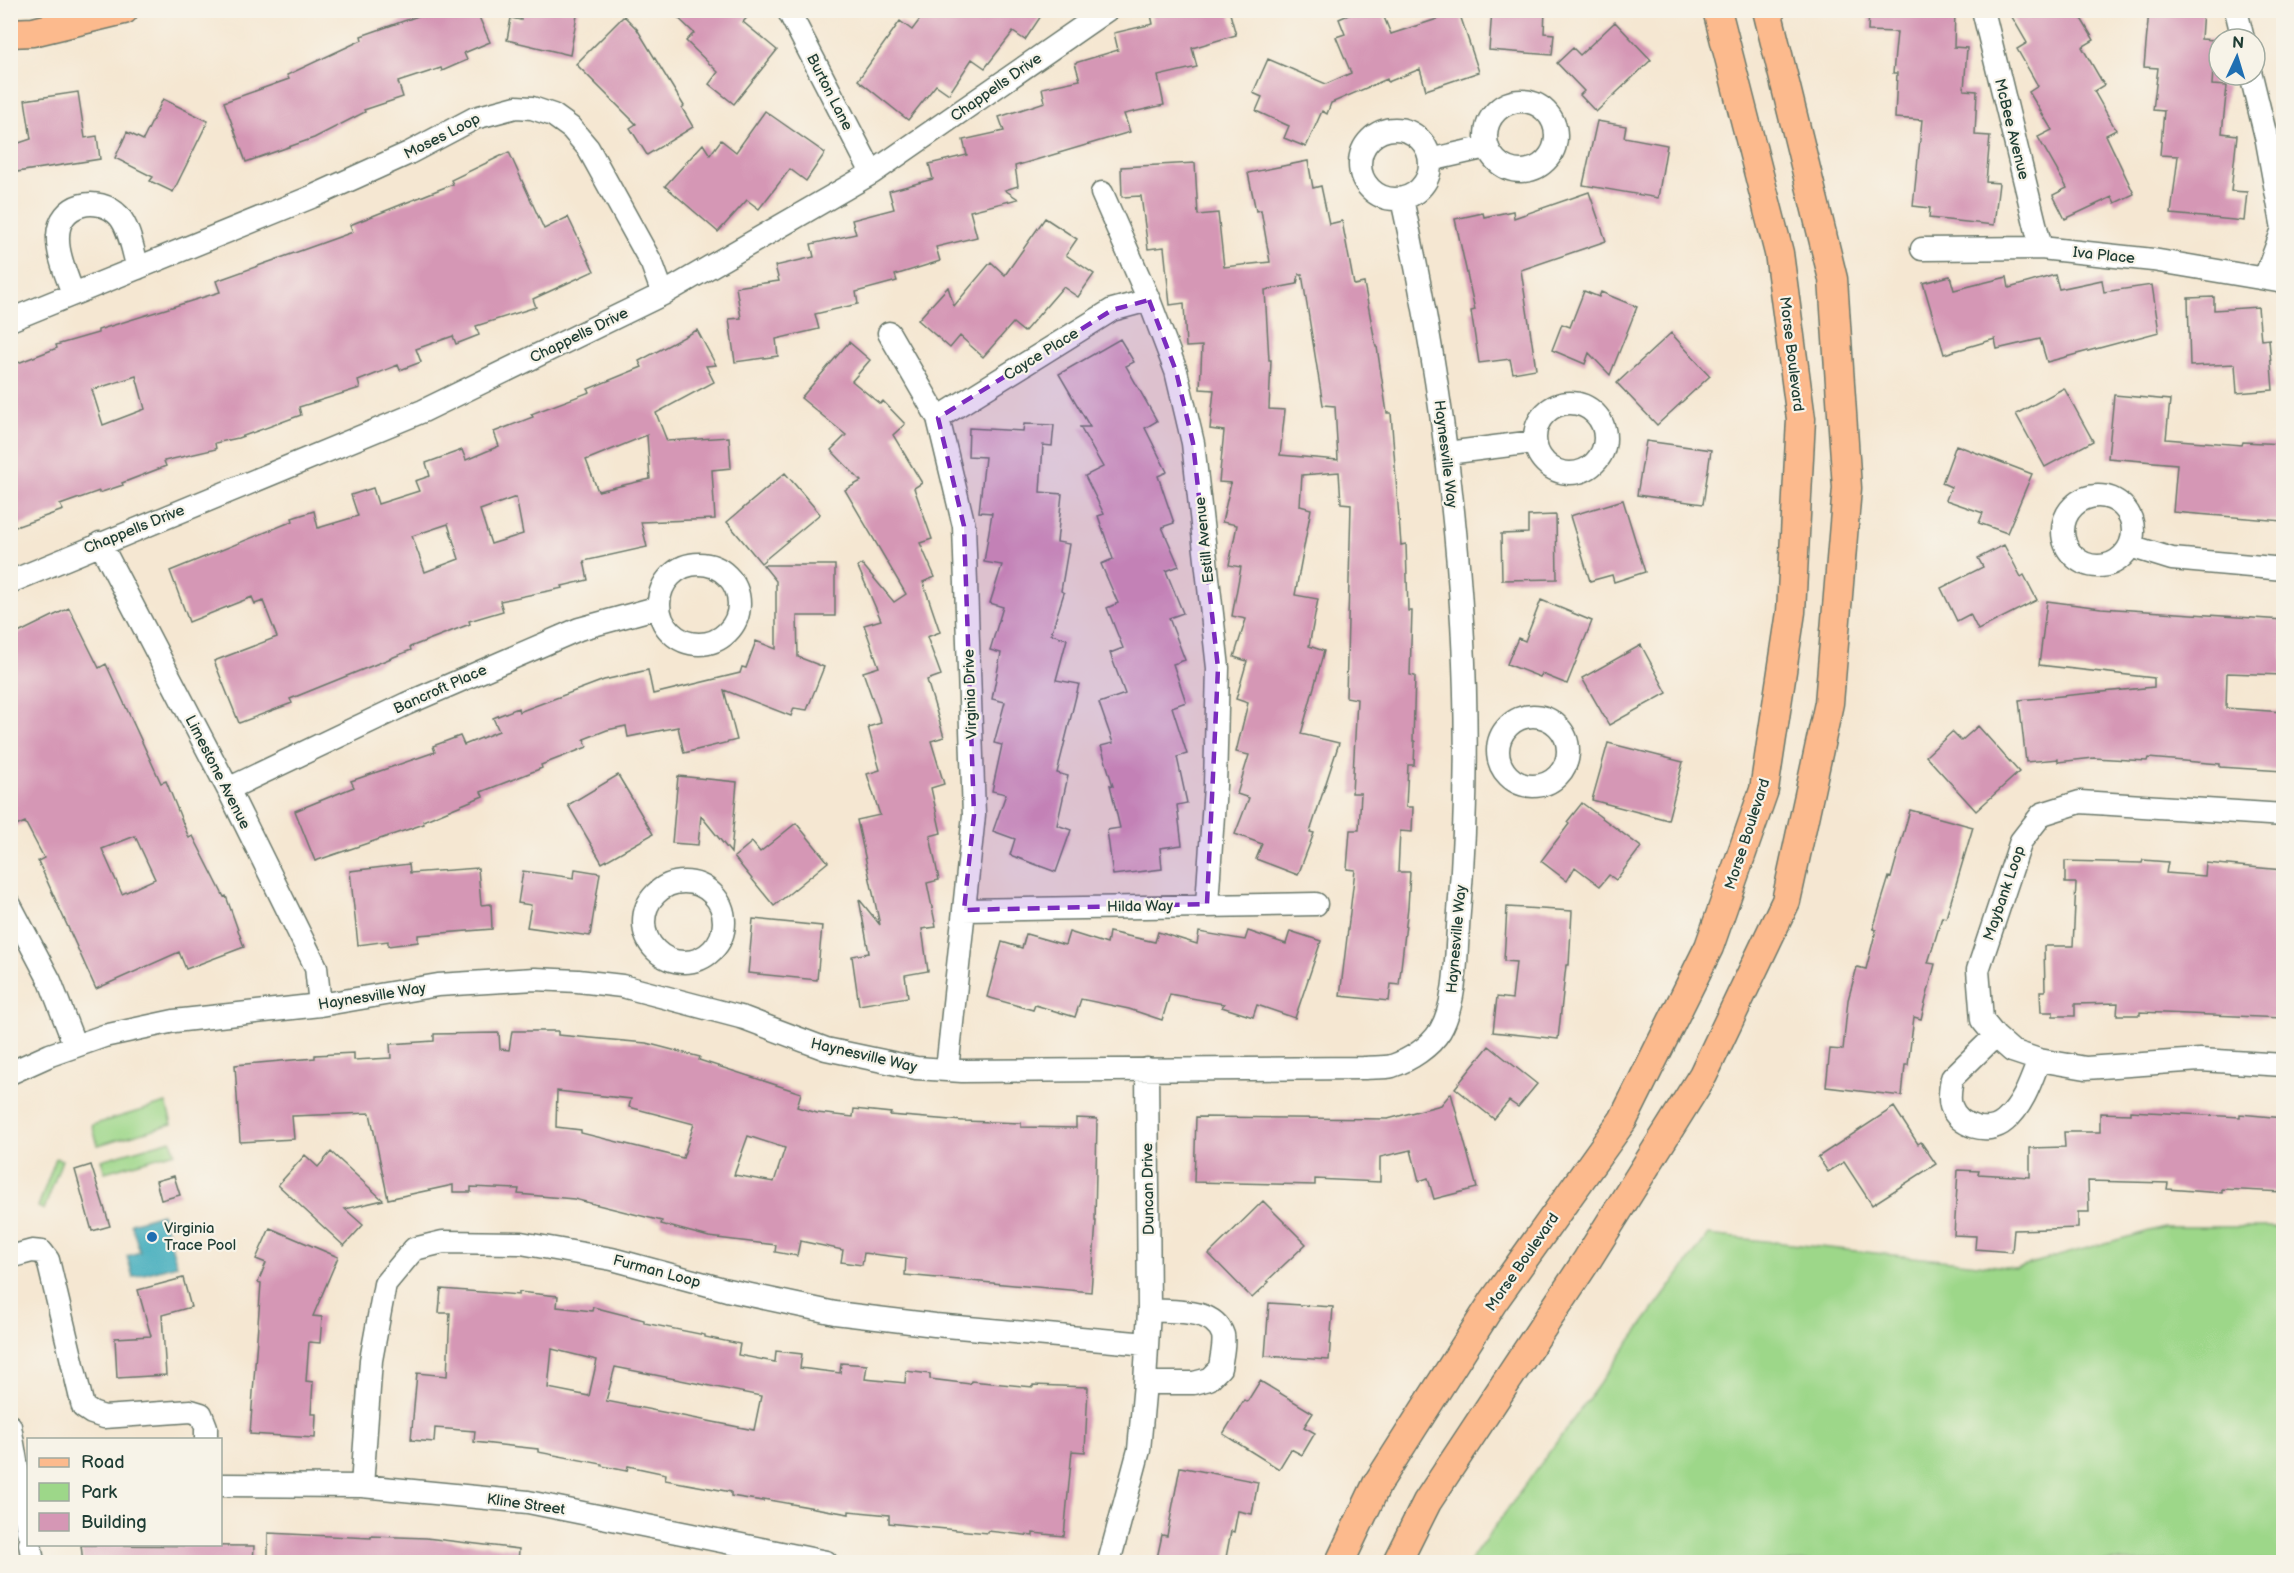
<svg xmlns="http://www.w3.org/2000/svg" width="2294" height="1573" viewBox="0 0 2294 1573" font-family="'Balsamiq Sans',sans-serif">
<style>
.green{fill:#9dd789;stroke:#5e8a5e;stroke-width:1.5}
.water{fill:#3eabbc;stroke:#2e7478;stroke-width:1.5}
.building{fill:#d597b5;fill-rule:evenodd}
.lines{fill:none;stroke-linecap:round;stroke-linejoin:round}
.minor-casing{stroke:#6a786b;stroke-width:25}
.major-casing{stroke:#6a786b;stroke-width:31}
.minor{stroke:#fff;stroke-width:22}
.major{stroke:#fcba8d;stroke-width:28}
.marked{fill:#7b2cbf;fill-opacity:0.2;stroke:#7b2cbf;stroke-width:4.5;stroke-dasharray:12 8;stroke-linejoin:round}
.poi-dot{fill:#1f6fb2;stroke:#f7f3e8;stroke-width:2}
.labels{text-anchor:middle;stroke-width:4.5;stroke-linejoin:round;paint-order:stroke}
.street-label{font-size:15px;fill:#1f3d34;stroke:#f7f3e8}
.poi-label{font-size:15px;fill:#1f3d34;stroke:#f7f3e8;text-anchor:start}
</style>
<rect width="100%" height="100%" fill="#f7f3e8"/>
<filter id="ink" filterUnits="userSpaceOnUse"><feTurbulence type="fractalNoise" baseFrequency=".0167" numOctaves="2"/><feDisplacementMap in="SourceGraphic" scale="12" xChannelSelector="R" yChannelSelector="G"/><feConvolveMatrix kernelMatrix="1 2 1 2 8 2 1 2 1" color-interpolation-filters="sRGB"/></filter>
<filter id="wash" filterUnits="userSpaceOnUse"><feTurbulence type="fractalNoise" baseFrequency=".008" numOctaves="4" result="noise"/><feDisplacementMap in="SourceGraphic" scale="24" xChannelSelector="R" yChannelSelector="G"/><feGaussianBlur stdDeviation="1.35" result="paint"/><feColorMatrix in="noise" values="0 0 0 0 0 0 0 0 0 0 0 0 0 0 0 0 0 1.4 0 .05"/><feComposite in="paint" operator="in"/></filter>
<g filter="url(#wash)">
<rect width="100%" height="100%" fill="#f5e7d2"/>
<path class="green" d="M166 1103 172 1124 98 1145 92 1125Z
M171 1140 175 1152 105 1172 101 1160Z
M56 1158 62 1160 44 1210 38 1207Z
M2164 1227H2283V1562H1469L1708 1235 2015 1268Z"/>
<path class="water" d="M162 1214 177 1265 133 1277 127 1256 140 1252 131 1223Z"/>
<g id="blocks">
<path class="building" d="M416 10H476L490 42 464 53 467 60 442 71 441 68 398 82 403 97 364 110 365 112 314 138 246 162 224 102 289 79 287 75 362 40 361 36 418 16Z
M522 10H578L570 55 507 40 511 18 521 20Z
M670 10H754L743 22 777 50 734 104 709 84 718 72 686 41 694 33Z
M927 10H1045L1025 40 1013 32 985 68 972 59 949 94 936 85 908 120 858 80 900 21 912 30Z
M1150 10H1229L1236 35 1192 48 1197 67 1158 76 1164 105 1124 114 1130 132 1015 166 1018 186 1005 190 1018 199 970 211 977 237 936 247 940 261 895 275 897 281 856 292 858 304 815 314 819 329 776 339 778 356 735 362 729 319 741 318 736 287 779 281 775 266 814 257 811 244 856 234 852 220 894 209 889 191 933 179 929 164 967 155 963 140 1004 131 999 117 1045 102 1042 88 1080 80 1075 63 1118 50 1114 33 1153 24Z
M1360 10H1381L1391 34 1459 12 1479 72 1426 90 1420 69 1388 82 1387 79 1331 103 1327 114 1322 111 1306 147 1284 138 1289 126 1256 111 1262 97 1253 93 1268 59 1326 84 1351 73 1336 37 1345 34 1339 19Z
M1492 10H1545L1544 33 1554 34 1552 55 1489 50Z
M1869 10H1955L1954 47 1967 48 1964 90 1977 91 1975 135 1990 136 1986 182 1999 183 1994 225 1929 218 1930 208 1913 206 1922 120 1895 118 1897 73H1893L1897 32 1868 31Z
M2008 10H2076L2094 40 2082 47 2104 85 2094 91 2116 130 2106 135 2134 194 2115 203 2112 197 2065 219 2053 195 2067 188 2038 137 2052 130 2029 92 2038 86 2017 49 2027 43Z
M2149 10H2203L2201 39 2215 40 2212 85 2227 86 2222 133 2237 135 2231 191 2247 192 2244 221 2171 214 2178 156 2160 155 2164 111 2153 110 2158 68 2144 67Z
M624 16 637 29 684 106 682 108 693 127 647 155 630 128 636 124 576 64Z
M1615 22 1651 60 1596 112 1580 95 1584 91 1557 63 1573 48 1580 55Z
M78 92 85 138 97 136 100 159 10 173V146L31 139 25 100Z
M163 99 208 121 173 192 150 181 153 177 115 158 127 132 143 140Z
M765 111 825 153 806 181 790 169 759 209 747 200 718 232 665 186 703 144 710 155 721 140 736 152Z
M1597 121 1626 126 1624 137 1667 145 1658 198 1583 185Z
M509 152 544 229 568 217 594 271 533 299 536 307 476 326 479 335 456 344 453 336 416 349 421 362 400 370 398 365 358 381 360 388 299 407 301 415 238 438 215 443 216 449 164 461 166 466 122 483 123 485 99 493V491L60 505 63 510 10 529V366L57 348 56 345 98 333V330L220 292 216 281 353 232 350 225 453 184 451 180ZM136 376 145 409 103 425 92 390Z
M1308 161 1313 188 1321 186 1329 224 1342 221 1354 285 1364 283 1376 347H1377L1387 413H1391L1401 545 1406 544 1408 611H1412L1410 675 1415 676 1413 741H1415L1414 765H1408L1406 807H1413L1412 832 1400 831 1398 872H1410L1408 907 1399 985 1391 984 1389 1001 1340 996 1355 870 1347 869 1350 830H1359L1361 793H1352L1357 699 1346 697 1351 504 1341 503 1339 472 1302 475 1300 506 1311 509 1295 595 1318 599 1309 646 1324 651 1301 734 1339 743 1310 832 1314 833 1298 875 1256 859 1262 844 1235 834 1249 798 1237 794 1249 755 1236 752 1248 703 1236 699 1247 661 1234 657 1246 619 1232 616 1241 567 1229 565 1237 525 1222 522 1231 483 1219 482 1224 431 1210 429 1214 390 1200 389 1202 346 1186 347 1184 303 1170 305 1164 247 1148 249 1141 196 1122 197 1121 167 1195 163 1198 215 1218 213 1224 267 1270 262 1261 210 1256 211 1248 173ZM1299 274H1302L1323 405 1335 406 1338 460 1280 455 1285 410 1269 409 1271 360H1269L1265 290 1297 284Z
M1589 192 1606 241 1521 270 1536 369 1513 373 1510 359 1479 363 1471 311 1475 310 1455 219 1483 213 1484 217 1513 211 1514 218Z
M1045 218 1077 239 1066 255 1094 274 1078 297 1063 287 1024 332 1013 323 983 357 960 336 950 348 918 320 948 287 954 306 991 262 1005 275Z
M2055 275 2059 289 2102 280 2104 292 2152 285 2159 332 2047 362 2040 339 1997 349 1995 339 1944 354 1923 283 1950 276 1954 290 2007 277 2009 288Z
M1584 291 1599 297 1601 292 1637 307 1610 375 1589 353 1585 364 1552 350 1562 324 1570 327Z
M2214 297V310L2258 307 2261 340 2269 339 2273 390 2237 393 2235 364 2190 366 2188 298Z
M697 330 716 365 706 366 714 382 656 413 667 441 729 437 731 468 712 470 715 519 641 522 647 547 584 561 588 580 562 586 563 588 500 601 503 611 469 621 470 624 410 647 411 650 290 699 292 703 239 723 214 661 277 637 263 601 255 604 252 597 189 622 170 571 293 521 292 518 314 511 318 528 358 516 351 495 373 488 378 504 419 491 415 481 430 476 426 463 462 450 466 460 499 446 494 432 533 417 531 414 590 392 588 389 642 367 639 361ZM647 435 650 479 598 491 586 460ZM516 497 523 534 491 544 480 510ZM448 524 459 559 425 572 412 536Z
M1671 333 1710 376 1657 425 1617 383Z
M1120 339 1134 362 1126 366 1157 421 1145 428 1167 472 1158 476 1174 523 1162 527 1179 566 1166 571 1183 613 1169 618 1185 660 1173 664 1186 702 1172 707 1187 754 1177 757 1187 803 1177 805 1182 845 1160 848 1162 869 1113 875 1107 830 1120 828 1110 785 1113 786 1101 746 1113 743 1099 703 1125 694 1110 653 1123 648 1107 608 1118 603 1101 564 1113 559 1098 516 1104 514 1085 476 1103 467 1080 427H1090L1059 374Z
M849 342 870 360 852 381 880 404 883 401 905 424 893 435 922 483 914 488 932 539 920 543 935 577 923 582 940 632 927 637 941 675 927 680 944 737 931 741 944 784 931 788 941 833 930 836 939 880 927 883 936 927 922 929 928 971 905 975 908 997 859 1005 852 956 869 953 859 899 880 925 857 820 880 815 867 774 880 770 868 727 881 723 863 672 879 667 864 625 881 620 858 567 862 564 894 602 906 594 845 490 861 481 831 450 846 435 801 398Z
M2064 388 2093 441 2045 467 2016 414Z
M2114 395 2170 400 2166 439 2242 445 2243 442 2283 444V521L2173 512 2177 464 2108 458Z
M1024 424 1054 425 1052 446 1043 445 1040 492 1062 494 1057 542 1069 544 1061 591 1064 593 1051 634 1067 639 1056 680 1079 684 1057 773 1068 776 1057 825 1071 830 1056 872 1010 855 1015 839 993 831 1006 794 992 791 1002 745 994 743 1005 702 992 699 1001 653 990 650 1003 607 990 603 1002 565 984 562 992 513 979 512 985 457 968 456 969 428 1023 431Z
M1646 441 1711 450 1703 504 1637 495Z
M1956 445 2032 474 2007 533 1979 523 1983 513 1946 500 1951 487 1942 483Z
M785 473 820 514 761 563 727 522Z
M1623 500 1645 572 1614 582 1612 575 1590 581 1570 516Z
M1556 515 1557 579 1502 580 1501 534 1528 533V516Z
M2004 545 2021 577 2024 575 2037 600 1978 630 1970 614 1957 621 1941 588 1983 567 1978 558Z
M763 565H835V616H797L798 657 824 667 807 710 794 708 791 716 724 690 737 740 684 753 678 727 628 737 626 726 607 730 584 739 587 747 541 765 542 768 481 792 483 796 423 821 424 824 315 861 295 811 354 787 351 781 435 752 433 746 460 736 464 745 499 731 493 718 518 708 519 712 604 680 648 670 653 694 740 673 742 667 746 668 756 641 776 649V581Z
M1541 600 1592 621 1567 684 1542 674 1540 677 1507 664 1518 638 1525 641Z
M2047 601 2101 608 2283 620V675L2227 673 2226 708 2283 712V771L2220 767V764L2148 758 2147 761 2094 758 2058 762V759L2026 762 2019 700 2154 687V678L2039 665Z
M69 608 99 668 106 664 161 783 166 781 189 838 193 836 224 897 226 896 244 947 186 969 179 952 96 989 38 861 44 858 25 822 16 826 10 814V637ZM135 836 155 879 122 894 102 849Z
M1641 645 1667 693 1609 725 1582 678Z
M1978 726 2019 772 1976 811 1926 756 1952 732 1961 741Z
M1608 743 1683 762 1668 820 1592 800Z
M618 775 653 834 602 863 568 805Z
M678 776 737 782 731 853 701 816 698 845 672 843Z
M1582 803 1641 847 1616 880 1609 875 1600 886 1575 867 1567 881 1541 861 1569 824 1567 822Z
M1910 810 1973 827 1946 918 1942 917 1928 963 1935 964 1921 1019 1914 1017 1908 1065H1905L1902 1096 1826 1087 1830 1049 1843 1050 1848 1000 1857 967 1866 969 1876 930 1873 929 1889 877 1891 878Z
M796 823 828 862 774 906 734 857 752 842 760 852Z
M2143 860 2168 862 2166 873 2205 876 2206 863 2283 870V1018L2140 1012V1015H2117L2118 1003 2075 1004V1016H2053V1012H2041L2040 991H2045L2044 946H2073L2076 883H2065V861L2142 863Z
M409 864 410 873 478 868 481 905 491 904 492 929 418 935V942L388 946V941L358 945 350 871Z
M575 869 600 873 590 936 527 927 531 905 518 903 523 871 574 878Z
M1507 907 1572 911 1569 965H1566L1558 1039 1493 1032 1497 997 1512 999 1516 962 1504 961Z
M753 919 822 926 817 980 748 973Z
M1248 931 1286 944 1290 931 1321 941 1295 1018 1257 1005 1253 1017 1222 1007 1224 1004 1170 994 1162 1020 1129 1009 1081 999 1075 1017 1035 1005 1033 1010 987 997 1002 942 1022 948 1026 934 1065 945 1069 932 1107 944 1109 932 1155 942 1158 932 1197 944 1199 932 1245 940Z
M512 1031H558V1035L646 1043 700 1057 699 1060 801 1093 797 1107 817 1113 853 1117 854 1109 891 1113 890 1115 963 1121 1021 1123V1127L1076 1128V1118L1097 1119 1095 1221H1096L1091 1292 905 1275 906 1258 864 1253 862 1265 841 1262 843 1250 800 1241 797 1256 775 1252 776 1245 709 1237 661 1224 662 1221 574 1199 518 1194 519 1189 471 1187V1192H453V1185L388 1199 370 1113 292 1116 294 1139 240 1142 235 1065 315 1058V1055L354 1053V1060L391 1058 390 1044 434 1041V1034L499 1033 500 1049 509 1050ZM557 1091 631 1099 629 1107 694 1124 683 1158 581 1133V1130L556 1127ZM748 1136 785 1148 774 1182 734 1175Z
M1489 1046 1537 1084 1518 1107 1509 1101 1494 1119 1455 1088Z
M1451 1093 1477 1188 1434 1199 1428 1178 1419 1181 1411 1150 1380 1157V1182L1315 1179V1185L1194 1182 1196 1117 1388 1119 1441 1105Z
M1894 1107 1918 1144 1921 1142 1936 1164 1872 1205 1844 1162 1828 1172 1818 1157Z
M2130 1111 2240 1117V1114L2283 1118V1192L2222 1189V1193L2167 1189 2168 1183 2088 1181 2089 1212H2078V1228L2014 1230 2012 1252 1975 1249 1976 1236 1954 1235 1958 1170 1979 1171 1978 1174 2030 1177V1148L2065 1147 2064 1132H2100V1113L2130 1114Z
M331 1152 383 1200 345 1209 363 1225 344 1246 278 1185 305 1155 318 1167Z
M91 1165 110 1226 92 1231 75 1170Z
M174 1176 180 1195 161 1200 156 1181Z
M1263 1201 1306 1244 1267 1281 1269 1282 1252 1298 1209 1254Z
M270 1228 338 1257 313 1316 322 1317 320 1343 309 1342 306 1381 313 1382 311 1414H316L315 1438 250 1434 261 1283 258 1282 266 1263 256 1259Z
M183 1278 191 1307 162 1315 166 1375 117 1378 115 1338 151 1336 138 1290Z
M441 1289 519 1295V1292L558 1296 557 1307 592 1311 593 1307 644 1320V1323L705 1335V1337L740 1344 738 1355 775 1362 776 1351 802 1354 800 1368 840 1373 841 1363 867 1365 865 1379 905 1383 906 1371 930 1374V1379L970 1384 971 1381 1033 1387V1385L1088 1387 1085 1452 1072 1451 1064 1536 1033 1533V1536L988 1531V1533L925 1527 889 1523V1515L849 1511V1514L763 1499V1501L731 1496V1492L665 1480 666 1474 628 1466 627 1471 602 1466V1464L538 1452V1449L474 1442 475 1431 435 1428 434 1442 411 1440 417 1373 447 1376 450 1313H439ZM552 1349 597 1360 589 1396 548 1388ZM615 1367 761 1396 754 1430 606 1401Z
M1269 1303 1333 1307 1329 1360 1265 1356Z
M1260 1381 1313 1413 1304 1427 1315 1433 1302 1455 1291 1449 1279 1469 1223 1434 1244 1400 1247 1402Z
M1180 1467 1258 1482 1252 1514 1238 1511 1234 1532 1231 1531 1225 1563H1156L1162 1535 1167 1536Z
M268 1533 371 1538V1536L426 1538 519 1549 518 1563H268Z
M81 1545 254 1546 253 1563H83Z"/>
</g>
</g>
<g filter="url(#ink)">
<use href="#blocks" fill-opacity="0" stroke="#6a786b" stroke-width="1.5"/>
<g class="lines">
<g class="minor-casing">
<path id="minor" d="M788 10 872 173
M1983 10 2041 248
M2236 10 2243 39
M2251 75 2267 141 2283 229 2265 278
M1486 136a35 35 0 1 1 70 0a35 35 0 1 1-70 0Z
M1360 164a35 35 0 1 1 70 0a35 35 0 1 1-70 0Z
M1430 160 1487 147
M1102 193 1149 300 1176 371 1193 443 1218 668 1215 786 1207 904
M1922 249 2041 248 2153 260 2284 282
M73 294C67 276 57 255 58 236 59 203 98 194 119 216 130 229 133 252 138 268
M10 320 314 196 409 153 475 118 516 107 532 108 553 115 571 128 588 148 652 264 663 294
M889 333 938 418 964 526 974 815 947 1070
M1535 438a35 35 0 1 1 70 0a35 35 0 1 1-70 0Z
M938 418 1112 310 1149 300
M1447 453 1534 442
M2063 531a35 35 0 1 1 70 0a35 35 0 1 1-70 0Z
M100 543 228 789 316 967 320 1005
M2130 546 2172 559 2284 569
M659 604a40 40 0 1 1 80 0a40 40 0 1 1-80 0Z
M10 582 423 411 663 294 872 173 1107 10
M1498 751a35 35 0 1 1 70 0a35 35 0 1 1-70 0Z
M228 789 406 704 579 629 659 607
M2284 815 2080 802 2042 814 2021 841 1978 970 1982 1020 1995 1036 2012 1051 2039 1060 2086 1068 2200 1060 2284 1065
M644 922a40 40 0 1 1 80 0a40 40 0 1 1-80 0Z
M10 905 50 981 75 1046
M964 910 1316 904
M1995 1036 1952 1078C1951 1087 1948 1097 1951 1106 1958 1126 1988 1136 2005 1121 2023 1106 2031 1081 2039 1060
M10 1073 50 1055 104 1036 174 1021 320 1005 438 985 535 979 578 981 622 986 744 1018 826 1049 916 1068 962 1071 1364 1068C1373 1067 1384 1068 1392 1066 1410 1060 1430 1047 1440 1031 1458 1001 1456 946 1459 912 1479 673 1453 432 1402 199
M10 1257 32 1251 42 1252 48 1260 83 1407 92 1413 104 1417 191 1411 201 1414 206 1427V1440
M1145 1383H1194L1209 1379 1220 1368C1221 1359 1225 1344 1223 1335 1214 1307 1172 1312 1149 1310
M10 1426 28 1531
M220 1485 362 1486 528 1502 826 1562
M362 1486 371 1360 385 1284 414 1249 443 1242 521 1243 612 1259 727 1290 835 1313 935 1325 1147 1344
M30 1544 33 1562
M1109 1562 1139 1450 1145 1383 1149 1310 1147 1069"/>
</g>
<g class="major-casing">
<path id="major" d="M10 33 33 32 124 10
M1340 1562 1377 1484 1493 1302 1623 1120 1709 947 1764 790 1791 612 1801 419 1779 253 1717 10
M1397 1562 1427 1502 1587 1260 1703 1075 1786 901 1829 703 1847 488 1833 279 1767 10"/>
</g>
<use href="#minor" class="minor"/>
<use href="#major" class="major"/>
</g>
</g>
<path class="marked" d="M1149 300 1176 371 1193 443 1218 668 1207 904 964 910 974 815 964 526 938 418 1112 310Z"/>
<circle class="poi-dot" cx="152" cy="1237" r="6"/>
<g class="labels">
<g class="street-label">
<text transform="translate(996 87) rotate(-35)" y="5">Chappells Drive</text>
<text transform="translate(830 92) rotate(63)" y="5">Burton Lane</text>
<text transform="translate(2012 129) rotate(76)" y="5">McBee Avenue</text>
<text transform="translate(442 136) rotate(-27)" y="5">Moses Loop</text>
<text transform="translate(2104 255) rotate(6)" y="5">Iva Place</text>
<text transform="translate(579 335) rotate(-26)" y="5">Chappells Drive</text>
<text transform="translate(1041 354) rotate(-32)" y="5">Cayce Place</text>
<text transform="translate(1792 354) rotate(83)" y="5">Morse Boulevard</text>
<text transform="translate(1446 454) rotate(83)" y="5">Haynesville Way</text>
<text transform="translate(134 529) rotate(-22)" y="5">Chappells Drive</text>
<text transform="translate(1204 540) rotate(-96)" y="5">Estill Avenue</text>
<text transform="translate(440 689) rotate(-24)" y="5">Bancroft Place</text>
<text transform="translate(970 694) rotate(-92)" y="5">Virginia Drive</text>
<text transform="translate(218 772) rotate(63)" y="5">Limestone Avenue</text>
<text transform="translate(1747 834) rotate(-72)" y="5">Morse Boulevard</text>
<text transform="translate(2004 893) rotate(-71)" y="5">Maybank Loop</text>
<text transform="translate(1140 906) rotate(-1)" y="5">Hilda Way</text>
<text transform="translate(1456 939) rotate(-85)" y="5">Haynesville Way</text>
<text transform="translate(372 996) rotate(-9)" y="5">Haynesville Way</text>
<text transform="translate(864 1055) rotate(13)" y="5">Haynesville Way</text>
<text transform="translate(1148 1189) rotate(-91)" y="5">Duncan Drive</text>
<text transform="translate(1522 1262) rotate(-55)" y="5">Morse Boulevard</text>
<text transform="translate(657 1271) rotate(15)" y="5">Furman Loop</text>
<text transform="translate(526 1504) rotate(8)" y="5">Kline Street</text>
</g>
<g class="poi-label">
<text x="164" y="1233">Virginia<tspan x="164" dy="17">Trace Pool</tspan></text>
</g>
</g>
<rect width="2294" height="1573" fill="none" stroke="#f7f3e8" stroke-width="36"/>
<rect x="27" y="1438" width="195" height="108" fill="#f7f3e8" stroke="#a1aaa0" stroke-width="1.5"/>
<rect x="39" y="1458" width="30" height="9" fill="#fcba8d" stroke="#a1aaa0" stroke-width="1.5"/>
<text x="81" y="1468" font-size="18" fill="#1f3d34">Road</text>
<rect x="39" y="1483" width="30" height="18" fill="#9dd789" stroke="#a1aaa0" stroke-width="1.5"/>
<text x="81" y="1498" font-size="18" fill="#1f3d34">Park</text>
<rect x="39" y="1513" width="30" height="18" fill="#d597b5" stroke="#a1aaa0" stroke-width="1.5"/>
<text x="81" y="1528" font-size="18" fill="#1f3d34">Building</text>
<g transform="translate(2237 57) rotate(4)"><circle r="28" fill="#f7f3e8" stroke="#a1aaa0" stroke-width="1.5"/>
<path d="M0-4.5L10 22L0 15L-10 22Z" fill="#1f6fb2"/>
<text y="-9" font-size="16" font-weight="bold" text-anchor="middle" fill="#1f3d34">N</text>
</g>
</svg>
